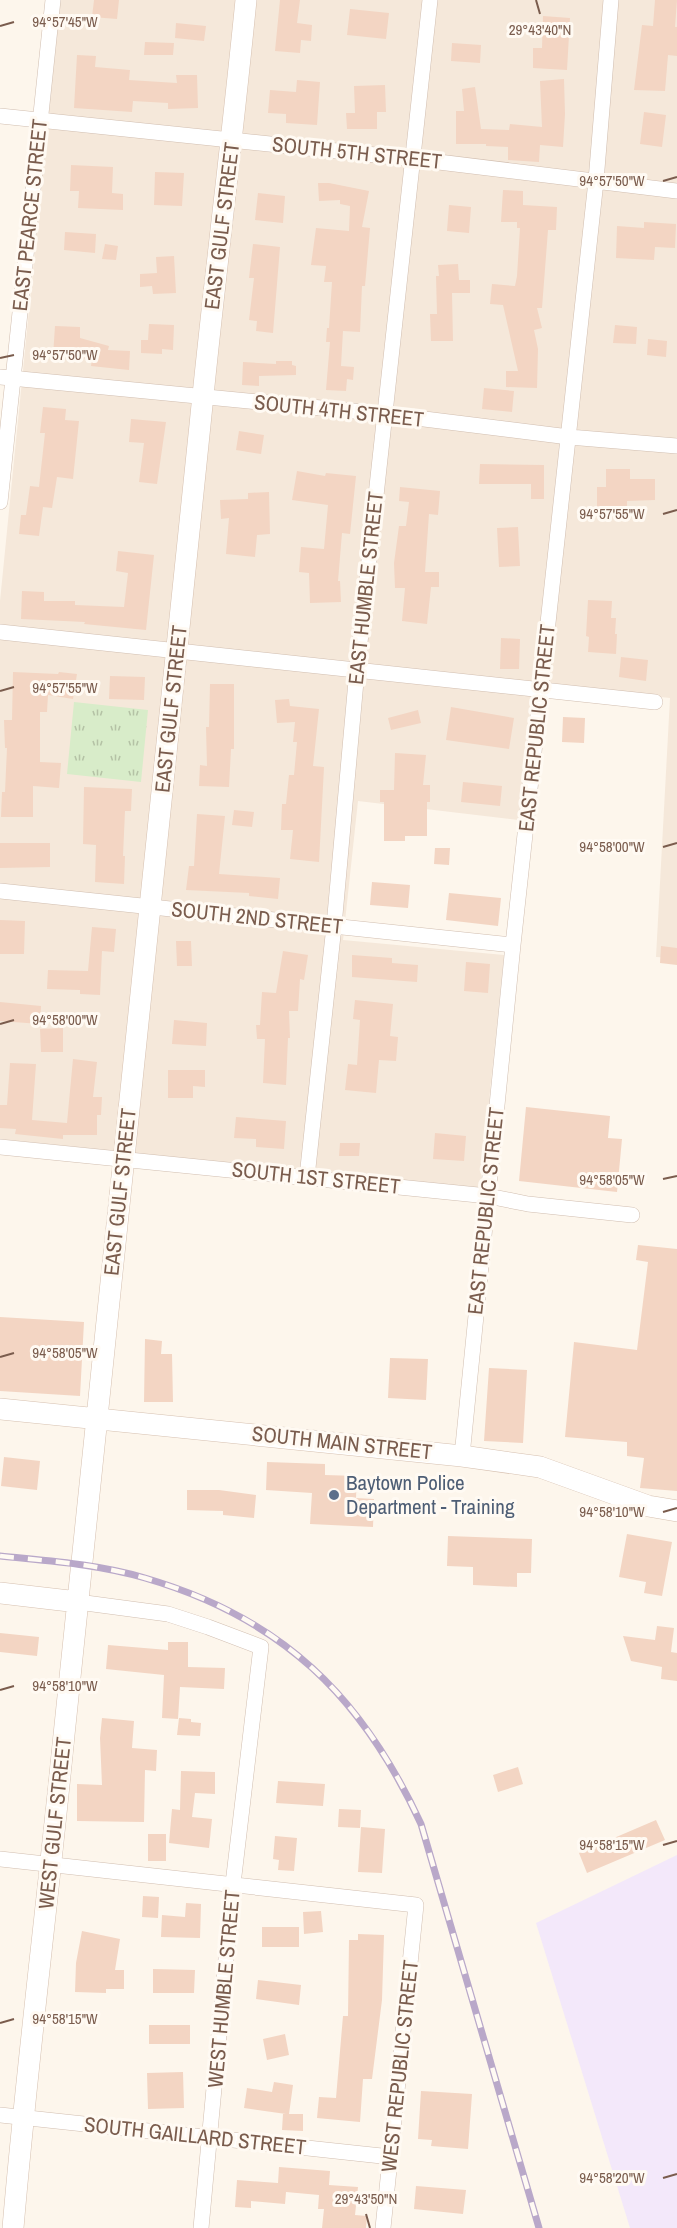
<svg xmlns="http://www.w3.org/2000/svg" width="677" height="2228" viewBox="0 0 677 2228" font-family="'Archivo Narrow',sans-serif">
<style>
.residential{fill:#f5e8da}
.education{fill:#f3e8fa}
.grass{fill:url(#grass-tufts)}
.building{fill:#f3d5c3}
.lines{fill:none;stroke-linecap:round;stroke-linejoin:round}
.street-casing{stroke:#d1beb0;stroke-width:16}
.secondary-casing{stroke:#d6c0b0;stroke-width:22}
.street{stroke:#fff;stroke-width:15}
.secondary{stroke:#fff;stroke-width:21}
.rail-casing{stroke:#b9a8c9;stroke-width:7}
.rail{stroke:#fffaf3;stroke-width:4.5;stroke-dasharray:14;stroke-linecap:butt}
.ticks{fill:none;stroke:#7a5c4d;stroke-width:2}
.service-dot{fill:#5c6f8a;stroke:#fffaf3;stroke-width:2}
.labels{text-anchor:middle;stroke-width:6;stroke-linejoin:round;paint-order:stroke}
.street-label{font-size:21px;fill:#7a5c4d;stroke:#fffaf3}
.service-label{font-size:21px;fill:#4e5e75;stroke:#fffaf3;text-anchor:start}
.ticks-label{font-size:15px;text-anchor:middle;fill:#7a5c4d;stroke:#fffaf3;stroke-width:6;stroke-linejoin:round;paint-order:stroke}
</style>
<defs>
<pattern id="grass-tufts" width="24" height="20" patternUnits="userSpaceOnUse" patternTransform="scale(1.5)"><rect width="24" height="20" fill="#d8ecc9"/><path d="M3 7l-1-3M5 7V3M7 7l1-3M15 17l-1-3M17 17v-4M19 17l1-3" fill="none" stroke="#b4c2a5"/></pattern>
</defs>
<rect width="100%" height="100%" fill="#fdf6ec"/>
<path class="residential" d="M60 0H677V958L656 957 670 698 533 683 518 820 358 801 343 940 504 955 480 1189 0 1139V601Z"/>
<path class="education" d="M677 1855V2228H630L536 1923Z"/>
<path class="grass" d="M74 702 148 710 141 782 67 774Z"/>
<path class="building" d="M94 0H119L117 19 92 17Z
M280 0H300L297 23 312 25 311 41 301 40 300 53 275 51Z
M655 0H677L675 27H677V56L668 55 665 91 634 90 642 25 653 26Z
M350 9 389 13 386 39 347 35Z
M543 16 570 18 567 70 533 68V48H542Z
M176 23 206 26 204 41 175 38Z
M145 42 174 43 173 55H144Z
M452 43 481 45 480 63 451 61Z
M77 55 96 56 95 67 130 70 129 80 177 83 176 75H197L198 108 168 109V103L133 101 132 112 74 108Z
M564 79 565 114 563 147 540 145 539 162 508 160V147L486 146V144H456V111H464L462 89 475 87 481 129 509 130 510 124 542 127 540 81Z
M297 80 320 82 317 125 286 123V114L268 113 270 90 296 92Z
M385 85 386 112H377V129H347L346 113H355L354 86Z
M644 112 666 115 662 147 640 144Z
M71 165 113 167 112 193 123 194V210L78 208 79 191H70Z
M155 172 184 173 182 206 154 205Z
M318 183H329L369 191 362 227 370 228 365 286H362L360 332 343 331 341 366 354 367 353 380 347 379 346 391 326 390 330 342H326L327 328H329L332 282H324L326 266 311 265 316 228 349 231 350 206 340 204V200L319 201Z
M503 190 523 191V205L557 207 556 230H548L542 308H537L542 328 534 330 538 349 537 388 506 387V371H518L503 305 490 304 492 284 515 286 517 276 520 228H517V222H501Z
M258 193 285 196 283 223 255 220Z
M449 205 471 207 469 233 447 231Z
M644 222 676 224 675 248 655 247 654 260 616 258 617 226 644 228Z
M65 232 96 234 95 253 64 250Z
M105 244 118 246 116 260 102 259Z
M253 244 280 247 273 333 256 331 257 321 249 320 254 278H249Z
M174 256 176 293 153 294 152 286 140 287V274L157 273 156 257Z
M458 264 459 280H470V293H452L453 341H431L430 314H437L436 276H439L438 265Z
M149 324 174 325 173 350 162 349V354L141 353V340H148Z
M615 325 637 327 636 344 613 343Z
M55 326 80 327V338L109 346 108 350 130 351 129 370 91 366 92 359 53 356Z
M648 339 667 341 666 357 647 355Z
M276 361H292V365L296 366V375L259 376V386L242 385 243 362 276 364Z
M484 388 514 391 512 412 482 409Z
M43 407 66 409 65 420 79 421 73 479 57 477 52 508 43 507 39 536 19 534 21 515H26L30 486 39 487 45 433H40Z
M131 419 166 422 157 484 139 482 144 443 129 442Z
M239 431 264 435 261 454 236 450Z
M480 464 544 465V499H531V484H479Z
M606 469H630V479H655V500L627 501V513H597V487H606Z
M297 471 325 476 326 473 356 476 350 534 342 533 338 581H340L341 602 310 603 309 573 299 572 301 547 324 549 328 505 292 500Z
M400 487 440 491 438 515 429 514 425 572H439V587H431L427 624 402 621 405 588H395L394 563 399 526H406L409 502 399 501Z
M269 492 270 534 257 535 255 557 226 554 229 518 221 519 220 500 248 499V493Z
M518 527 520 566 499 567 497 528Z
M118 551 154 555 146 630 84 624 85 622 21 619 22 591 44 592V601H75V605L124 607 128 573 116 571Z
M588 600 612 601 611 618H616L615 634H617L616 654 588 652 589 637 586 636Z
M501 638 520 639 519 669H500Z
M621 657 648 660 646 681 619 677Z
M13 672 58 674 59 672 77 674 73 699 48 695 47 712H40V762L61 763 59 788 33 786V817H1L2 792H5L7 748H5L4 720H12Z
M110 676 145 677 144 700 109 699Z
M210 684H234V749H231L229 787 199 786 200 765 207 766 206 727H209Z
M289 699 290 706 319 709 313 766 324 767 319 862 290 859 293 830H281L282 804H286L289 775H294L297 742H293L295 722 277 723 275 700Z
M451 707 514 718 509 749 446 740Z
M418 710 421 723 391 730 388 718Z
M563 717 585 718 584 743 562 742Z
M395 753 426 755 423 785H430V802H427V836H405V841H384V802H380V790H394Z
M463 782 502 786 500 806 461 802Z
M84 787 132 789 131 811H125L123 856H125L124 884 95 882 96 845 83 844Z
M234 810 254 812 252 827 232 825Z
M197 814 225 816 219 874 280 878 278 899 249 896V893L186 890 189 866H194Z
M0 843H50V867L0 868Z
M435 848H450L449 865 434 864Z
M372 882 410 885 408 908 370 905Z
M449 893 501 898 498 926 446 920Z
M0 920 25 921 24 954H0Z
M92 927 116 929 114 952 102 951 100 995 80 994V990L47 989 48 970 88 971Z
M176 941H191L192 966H177Z
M661 946 677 948V965L660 963Z
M283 951 308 955 304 980 300 979 298 1011H289L290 1038H288L286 1085 263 1083 265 1039H257L256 1025H260L262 992 276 993Z
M352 955 392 958V963L418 965 417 982 352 977Z
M466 962 490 964 488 993 464 991Z
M355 1000 393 1004 390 1036 398 1037 396 1061 379 1060 376 1093 345 1090 348 1064 357 1065 360 1020 353 1019Z
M0 1002 41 1006 40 1024 0 1021Z
M174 1020 207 1023 206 1046 172 1044Z
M63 1028V1052H41L40 1029Z
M73 1059 97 1062 93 1097H102L101 1115H97V1135H63V1139L15 1134 16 1129 0 1128V1105H7L10 1063 36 1064 32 1120 67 1123Z
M168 1070H205V1087L193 1086V1098H168Z
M526 1107 610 1116 608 1138 622 1139 617 1192 519 1181Z
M236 1117 286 1121 284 1149 256 1147V1139L234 1138Z
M435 1133 466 1136 464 1161 433 1159Z
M340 1143H360L359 1156H339Z
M638 1245 677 1249V1491L640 1488 644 1458 627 1456V1442L565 1437 574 1342 637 1350 648 1262 636 1260Z
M0 1317 84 1322 80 1396 0 1391Z
M145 1339 162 1341 161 1354H172L173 1402H144Z
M390 1358 428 1359 426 1400 388 1398Z
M489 1368 527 1370 523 1443 484 1441Z
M4 1457 40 1461 37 1490 1 1486Z
M267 1462 325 1464V1475L357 1476 356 1498 374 1499 373 1527 310 1524 312 1493 266 1490Z
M187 1490H219L256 1495 254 1518 223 1515V1511L187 1510Z
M627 1534 672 1542 662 1596 644 1593 646 1582 619 1577Z
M448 1536 532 1539 531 1573H517V1587L473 1585V1567L447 1566Z
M657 1626 674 1628 671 1652 677 1653V1681L661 1679 662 1667 631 1661 623 1636 655 1640Z
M0 1633 39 1637 37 1656 0 1652Z
M168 1642H188V1667L225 1668 224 1689 180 1687 178 1719 162 1718 164 1675 106 1669 108 1645 168 1650Z
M102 1718 134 1721 132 1748 157 1750 156 1771 145 1770 144 1822 77 1821V1784L102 1785 100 1738Z
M179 1718 191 1719V1722L201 1723 200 1736 177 1735Z
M518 1767 523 1784 498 1792 493 1775Z
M181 1771 215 1772V1794L195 1793 192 1817 212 1819 209 1848 169 1843 172 1809 180 1810Z
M278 1781 325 1784 323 1806 276 1803Z
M339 1809 361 1810 360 1828 338 1827Z
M656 1820 665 1840 587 1873 579 1853Z
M361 1827 385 1829 382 1873 358 1872Z
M148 1834H166V1861H148Z
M275 1836 297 1838 294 1871 278 1870 279 1860 273 1859Z
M143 1896 159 1897 158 1918 142 1917Z
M186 1903 201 1904 200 1938 161 1937 162 1915 185 1917Z
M321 1911 323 1932 304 1934 303 1912Z
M262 1927H299V1947H262Z
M82 1931 120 1939 115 1970H124V1989H106V1993L75 1992 76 1963Z
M358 1934 384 1935 382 2000 372 2079H363L360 2122 317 2118 319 2097 336 2098 343 2016H348L349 1940H358Z
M153 1969 195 1970 194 1993H153Z
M258 1980 301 1985 299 2005 256 1999Z
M149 2025H190V2044H149Z
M285 2034 289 2055 267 2060 263 2039Z
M183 2072 184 2108 148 2109 147 2073Z
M274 2082 293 2085 289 2114H303V2131L282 2130 283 2114H286L244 2108 247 2088 272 2092Z
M421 2091 472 2094 468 2149 431 2146 432 2140 418 2139Z
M279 2167 330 2171 329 2185 358 2187 355 2215 367 2216 366 2228H322L324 2209H318L319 2195 286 2192 285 2204 251 2201V2208L235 2207 237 2180 278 2183Z
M416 2186 466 2190 463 2214 414 2209Z"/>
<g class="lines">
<g class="street-casing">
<path id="street" d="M0 116 414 159 677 191
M0 377 384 414 569 437 677 446
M0 502 53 0
M0 632 655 702
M0 891 513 945
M0 1147 488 1196 528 1204 632 1215
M307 1177 334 926 357 670 430 0
M462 1456 513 945 596 181 611 0
M78 1602 168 1614 208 1627 261 1647 233 1884 201 2228
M0 1859 416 1905 383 2228
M0 2115 391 2157"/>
</g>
<g class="secondary-casing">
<path id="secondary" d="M0 1409 462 1456 540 1467 648 1506 677 1511
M0 1593 78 1602
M13 2228C27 2063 48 1900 64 1735 109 1299 155 862 200 425 214 283 232 142 246 0"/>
</g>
<use href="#street" class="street"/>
<use href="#secondary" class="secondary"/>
<g class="rail-casing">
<path id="rail" d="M0 1556C48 1561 98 1564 145 1578 282 1618 362 1696 421 1824L539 2228"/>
</g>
<use href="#rail" class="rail"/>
</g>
<path class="ticks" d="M536 0 540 14M0 26 14 22M663 181 677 177M0 358 14 355M663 514 677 510M0 691 14 687M663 847 677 843M0 1024 14 1020M663 1179 677 1176M0 1357 14 1353M663 1512 677 1508M0 1690 14 1686M663 1845 677 1841M0 2023 14 2019M663 2178 677 2174M366 2214 370 2228"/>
<circle class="service-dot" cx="334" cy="1495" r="6"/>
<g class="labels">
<g class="street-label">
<text transform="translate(357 153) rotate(6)" y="7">SOUTH 5TH STREET</text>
<text transform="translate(30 215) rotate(-84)" y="7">EAST PEARCE STREET</text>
<text transform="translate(222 226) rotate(-83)" y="7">EAST GULF STREET</text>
<text transform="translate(339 411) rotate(6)" y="7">SOUTH 4TH STREET</text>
<text transform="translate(366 588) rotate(-84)" y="7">EAST HUMBLE STREET</text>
<text transform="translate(171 709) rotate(-84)" y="7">EAST GULF STREET</text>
<text transform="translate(537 728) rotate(-84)" y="7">EAST REPUBLIC STREET</text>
<text transform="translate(257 918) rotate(6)" y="7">SOUTH 2ND STREET</text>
<text transform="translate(316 1178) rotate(6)" y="7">SOUTH 1ST STREET</text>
<text transform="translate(120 1192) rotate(-84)" y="7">EAST GULF STREET</text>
<text transform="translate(486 1211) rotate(-84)" y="7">EAST REPUBLIC STREET</text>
<text transform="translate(342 1443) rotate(6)" y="7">SOUTH MAIN STREET</text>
<text transform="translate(55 1823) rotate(-84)" y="7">WEST GULF STREET</text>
<text transform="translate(224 1989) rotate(-85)" y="7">WEST HUMBLE STREET</text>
<text transform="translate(400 2066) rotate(-84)" y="7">WEST REPUBLIC STREET</text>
<text transform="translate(195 2136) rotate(6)" y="7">SOUTH GAILLARD STREET</text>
</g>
<g class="service-label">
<text x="346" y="1490">Baytown Police<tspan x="346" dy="24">Department - Training</tspan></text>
</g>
</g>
<g class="ticks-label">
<text x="65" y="27">94°57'45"W</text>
<text x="540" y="35">29°43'40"N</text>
<text x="612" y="186">94°57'50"W</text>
<text x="65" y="360">94°57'50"W</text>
<text x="612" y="519">94°57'55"W</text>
<text x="65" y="693">94°57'55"W</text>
<text x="612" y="852">94°58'00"W</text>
<text x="65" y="1025">94°58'00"W</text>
<text x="612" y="1185">94°58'05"W</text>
<text x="65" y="1358">94°58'05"W</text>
<text x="612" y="1517">94°58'10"W</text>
<text x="65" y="1691">94°58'10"W</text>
<text x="612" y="1850">94°58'15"W</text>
<text x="65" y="2024">94°58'15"W</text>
<text x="612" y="2183">94°58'20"W</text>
<text x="366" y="2204">29°43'50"N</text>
</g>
</svg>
